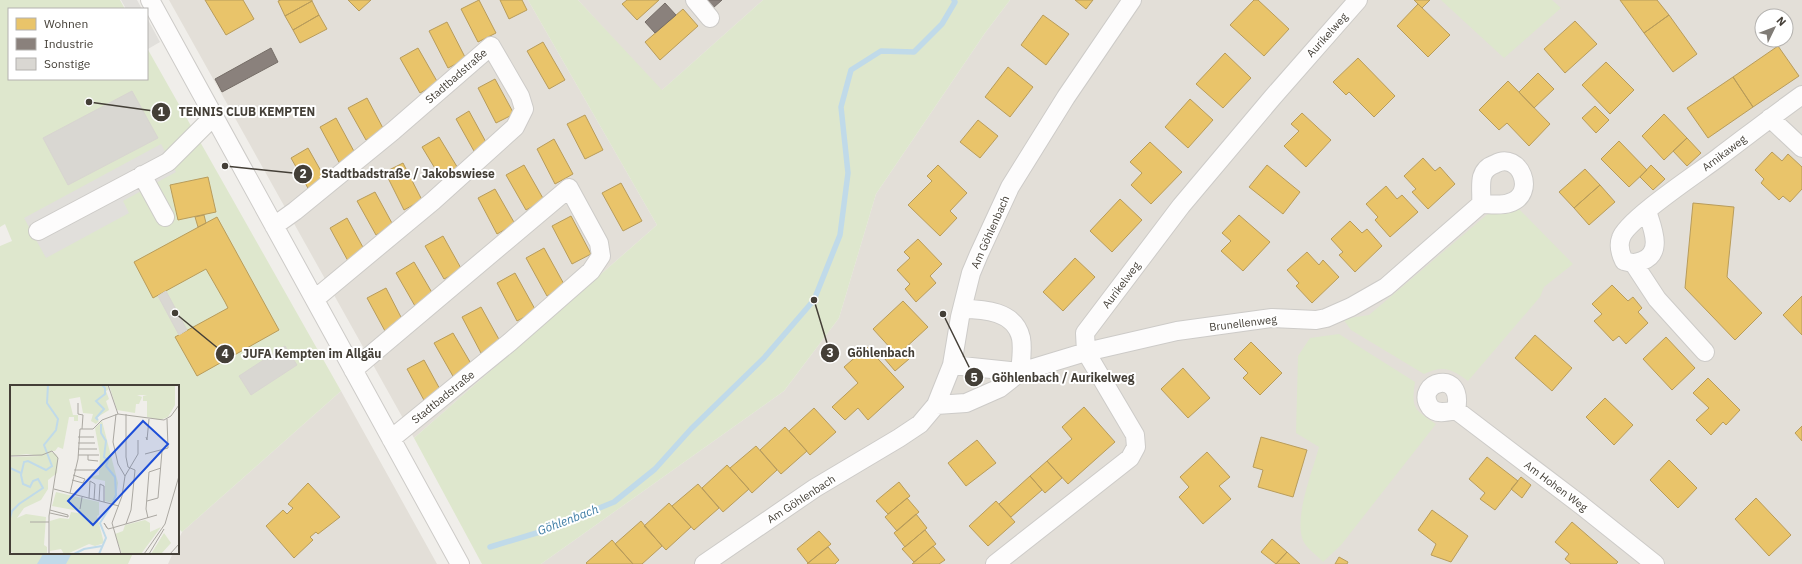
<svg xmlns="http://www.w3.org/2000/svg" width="1802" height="564" viewBox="0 0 1802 564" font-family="'IBM Plex Sans',sans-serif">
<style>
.residential{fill:#e3dfd8;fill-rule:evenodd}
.green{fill:#dee7cd}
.parking{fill:#e1dfdb}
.water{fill:#c0dae9}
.homes{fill:#e9c46a;stroke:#b89c5b}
.industry{fill:#8a817c;stroke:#756d67}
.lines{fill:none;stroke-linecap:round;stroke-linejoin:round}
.stream{stroke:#c0dae9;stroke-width:5.5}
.building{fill:#d9d7d2;stroke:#d8d5d0}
.minor-casing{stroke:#cdcbc8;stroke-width:20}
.minor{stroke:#fdfcfc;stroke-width:18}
.labels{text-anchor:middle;stroke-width:4;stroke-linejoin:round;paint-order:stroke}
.street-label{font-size:11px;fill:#443f37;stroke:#fff}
.water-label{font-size:12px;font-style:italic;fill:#3c7ba4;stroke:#fff}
.inset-river{fill:none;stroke:#c0dae9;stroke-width:2}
.inset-road{fill:none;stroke:#aba8a2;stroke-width:1}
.view{fill:#1d4ed8;fill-opacity:0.15;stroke:#1d4ed8;stroke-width:2}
.inset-edge{fill:none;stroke:#443f37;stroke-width:2}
.leader{fill:none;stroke:#443f37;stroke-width:1.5}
.callout-dot{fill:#443f37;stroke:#fff;stroke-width:1.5}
.mark-label{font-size:12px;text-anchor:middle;font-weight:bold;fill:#fff}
.callout-label{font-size:12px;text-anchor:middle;font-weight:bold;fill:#443f37;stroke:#fff;stroke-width:4;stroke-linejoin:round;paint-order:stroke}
</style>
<rect width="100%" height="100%" fill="#f0eeea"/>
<path class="residential" d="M169 0H528L657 225 414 438Z
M578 0H763L661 91Z
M1010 0H1802V564H541L784 391 839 318 876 194 985 33ZM1762 16H1786V40H1762Z
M341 391 437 564H168L173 553H178V541L182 532Z"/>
<path class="green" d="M0 0H120L125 9H9V79H147V48L341 391 182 532 178 528V386H11V553H133L128 564H0V246L12 241 5 224 0 227Z
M528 0H578L662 90 763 0H1010L985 33 876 194 839 318 784 391 541 564H482L414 438 657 225Z
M1441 0H1552L1561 8 1504 58Z
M1519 209 1573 264 1544 287 1540 297 1468 381C1451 369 1444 365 1424 374L1351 330 1343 319 1369 315 1489 213Z
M1339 334 1415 382C1411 409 1414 409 1436 424L1341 545 1323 562C1318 556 1310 551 1305 544 1291 524 1313 470 1319 447L1296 433 1298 356 1310 338Z"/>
<path class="parking" d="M121 0H137L142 9H126Z
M147 18 160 42 148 49 147 47Z
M161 144 176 172 123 201 129 213 46 258 24 218Z"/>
<path class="water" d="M41 553H72L66 564H37L43 554Z"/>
<path class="homes" d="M205 0H243L254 19 226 35Z
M281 0H312V1L285 16 278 1Z
M348 0H371L359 11Z
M479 0 496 33 478 42 461 9Z
M500 0H522L527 10 509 19Z
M627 0H659L637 20 622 4Z
M1075 0H1093L1086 9Z
M1254 0H1258L1289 29 1264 56 1230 25Z
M1414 0H1430L1422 8Z
M1620 0H1657L1669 15 1644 33Z
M312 1 319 15 293 30 285 16Z
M1418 4 1450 35 1428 57 1397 26Z
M683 9 698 26 660 60 645 42Z
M319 15 327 29 300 43 293 30Z
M1043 15 1069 34 1046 65 1021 45Z
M1669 15 1697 54 1673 72 1644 33Z
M1575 21 1597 44 1565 73 1544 49Z
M447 22 466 59 448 68 429 31Z
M543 42 565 80 549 89 527 51Z
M1778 46 1799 76 1753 107 1733 77Z
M418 48 438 83 420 93 400 58Z
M1225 53 1251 78 1223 108 1196 84Z
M1358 58 1395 96 1374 117 1349 92 1346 95 1333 82Z
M1606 62 1634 90 1610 114 1582 85Z
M1008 67 1033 87 1010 117 985 97Z
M1538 73 1554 89 1534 108 1519 92Z
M1733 77 1753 107 1708 138 1687 108Z
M495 79 514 114 496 123 478 88Z
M1508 81 1550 124 1529 146 1507 123 1499 130 1479 110Z
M367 98 384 130 366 140 348 108Z
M1190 99 1213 120 1188 148 1165 127Z
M1595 106 1609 120 1596 133 1582 118Z
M469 111 487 144 474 151 456 119Z
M1302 113 1331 140 1306 167 1284 146 1299 131 1291 124Z
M1664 114 1687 138 1664 160 1642 136Z
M585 115 603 150 585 159 567 124Z
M336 118 356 155 340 164 320 127Z
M978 120 998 136 980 158 960 142Z
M439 137 459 170 442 180 422 147Z
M1687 138 1701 153 1687 166 1673 151Z
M554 139 573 174 555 184 537 149Z
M1619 141 1647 170 1629 187 1601 159Z
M1150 142 1182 172 1151 204 1131 185 1142 173 1130 162Z
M308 148 326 180 309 190 291 158Z
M1772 152 1782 161 1788 154 1802 167V189L1790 202 1783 196 1779 200 1761 183 1764 179 1755 170Z
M1423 158 1435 171 1440 167 1455 184 1428 209 1412 192 1416 189 1404 176Z
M403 163 422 200 404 210 385 172Z
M524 165 544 200 526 210 506 175Z
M938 165 967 193 950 211 957 218 940 236 908 205 932 181 927 176Z
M1267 165 1300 192 1283 214 1249 187Z
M1651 165 1665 179 1653 190 1640 177Z
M1585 169 1600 185 1574 208 1559 192Z
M208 177 216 212 178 220 170 185Z
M621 183 642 221 623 231 602 193Z
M1600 185 1615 202 1589 225 1574 208Z
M1386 186 1397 199 1402 195 1418 212 1390 237 1375 220 1378 217 1366 204Z
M495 189 515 224 497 234 478 198Z
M375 192 393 225 376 235 357 201Z
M1120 199 1142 220 1112 252 1090 231Z
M1693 203 1734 207 1727 277 1762 313 1735 340 1685 288Z
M204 215 206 223 198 227 195 217Z
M1239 215 1270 242 1243 271 1221 251 1231 241 1222 233Z
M571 216 591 254 572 264 552 226Z
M217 217 279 330 197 376 175 337 228 308 225 302 206 269 153 298 134 262Z
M347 218 365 251 348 261 330 228Z
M1350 221 1362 233 1367 229 1382 246 1355 272 1339 255 1343 252 1331 239Z
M443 236 462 270 444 279 425 246Z
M918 239 942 264 930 276 936 283 916 302 905 289 910 284 897 270 910 258 904 252Z
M544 248 565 286 547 296 526 258Z
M1307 252 1319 265 1323 260 1339 277 1312 303 1296 286 1299 283 1287 270Z
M1075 258 1095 277 1063 311 1043 292Z
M414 262 434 296 415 306 396 273Z
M515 273 536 311 517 321 497 283Z
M1612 285 1628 301 1633 297 1642 308 1638 312 1648 323 1626 344 1619 336 1613 341 1594 321 1602 314 1592 304Z
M386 288 403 321 385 331 367 298Z
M1802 296V335L1783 315Z
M903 301 928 327 902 351 909 359 895 371 884 358 893 351 873 329Z
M481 307 501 343 481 353 462 317Z
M453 333 473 367 454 378 434 343Z
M1535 335 1572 368 1552 391 1515 358Z
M1666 337 1695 368 1672 390 1643 359Z
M1251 342 1282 373 1260 395 1243 378 1248 373 1234 359Z
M867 347 904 387 868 420 858 408 845 420 832 407 858 383 844 367Z
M424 360 442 393 425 402 407 369Z
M1183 368 1210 398 1188 418 1161 389Z
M1708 378 1740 410 1726 425 1723 422 1711 435 1696 420 1709 408 1693 393Z
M1605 398 1633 425 1614 445 1586 417Z
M1084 407 1115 442 1068 484 1047 461 1072 439 1062 427Z
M814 408 836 432 810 455 789 431Z
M1802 426V441L1795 433Z
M785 427 807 451 781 474 760 450Z
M1261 437 1307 450 1293 497 1258 487 1263 470 1253 467Z
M977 440 996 463 966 486 948 463Z
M756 446 777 470 752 493 730 468Z
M1207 452 1230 477 1219 486 1231 499 1203 524 1179 497 1189 487 1180 477Z
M1487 457 1518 481 1495 510 1480 499 1485 493 1469 479Z
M1669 460 1697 488 1678 508 1650 480Z
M1047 461 1062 478 1045 493 1030 476Z
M727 465 749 489 723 512 702 488Z
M1030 476 1042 490 1011 517 999 504Z
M1521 477 1531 485 1522 498 1511 489Z
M899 482 910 496 888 514 876 501Z
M308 483 340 517 318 534 316 532 310 537 313 540 294 558 266 526 283 510 287 514 293 508 288 504Z
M698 484 719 508 694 530 672 506Z
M907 498 919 512 897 531 885 517Z
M1756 498 1791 535 1769 556 1735 519Z
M996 501 1015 522 988 546 969 526Z
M669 503 691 527 666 550 644 526Z
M1432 510 1468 536 1451 562 1431 555 1436 544 1418 530Z
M916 514 927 528 905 547 894 533Z
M641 521 662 546 642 564H633L615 544Z
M1572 522 1618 562 1616 564H1571L1565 559 1569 554 1555 542Z
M925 530 936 544 914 562 902 549Z
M819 531 831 544 808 563 797 549Z
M1272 539 1287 552 1276 564 1261 552Z
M612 540 633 564H587L586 563Z
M933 546 945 560 939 564H912Z
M828 547 839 560 835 564H807Z
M1287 552 1300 564H1276Z
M1339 557 1348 562 1347 564H1335Z"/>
<path class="industry" d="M706 0H722L713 8Z
M665 3 676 15 655 33 645 22Z
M271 48 278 62 222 92 215 79Z"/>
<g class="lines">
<path class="stream" d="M490 547 543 531 614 502 655 469 691 429 764 358 814 300 840 235 848 173 841 107 851 70 881 51 914 52 942 24 955 2 954 0"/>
</g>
<path class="building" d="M132 91 158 138 68 185 43 138Z
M166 291 187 330 179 335 158 296Z
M285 346 297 365 251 395 239 376Z"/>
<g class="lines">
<g class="minor-casing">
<path id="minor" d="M150 0 460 564
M695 0 710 18
M1770 118 1802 148
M142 175 165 217
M1647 211C1652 227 1664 253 1642 261 1634 264 1631 263 1624 261 1620 253 1618 246 1621 238 1626 220 1701 171 1719 157 1747 136 1774 115 1802 95
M274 226 295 211 393 131 491 46 520 96 524 109 515 127 433 201 315 299
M38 231 168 162 214 116
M1634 264 1657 299 1705 352
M962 309C984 309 1015 311 1021 338 1023 349 1021 361 1020 372
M952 365 1020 372
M353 370 569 188 599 243 601 256 591 271 510 342 391 439
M936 405 966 403 1000 388 1020 372 1086 352 1177 331 1272 318 1316 320 1326 318 1351 307 1386 287 1481 204C1489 204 1501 206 1509 203 1538 195 1520 150 1495 164 1489 166 1484 170 1482 177 1480 185 1482 196 1481 204
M1456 410C1465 367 1413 382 1430 407 1436 415 1447 412 1456 410L1581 505 1655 564
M704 564 815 488 899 438 920 424 936 405 952 365 960 317 971 273 979 254 1010 187 1066 97 1132 0
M995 564 1130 458 1136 447 1135 435 1086 352 1085 333 1181 206 1272 98 1358 0"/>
</g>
<use href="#minor" class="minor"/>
</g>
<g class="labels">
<g class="street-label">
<text transform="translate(1327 35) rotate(-48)" y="4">Aurikelweg</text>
<text transform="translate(456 76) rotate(-41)" y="4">Stadtbadstraße</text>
<text transform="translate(1724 153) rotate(-37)" y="4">Arnikaweg</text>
<text transform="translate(990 232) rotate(-66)" y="4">Am Göhlenbach</text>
<text transform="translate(1121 285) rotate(-53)" y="4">Aurikelweg</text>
<text transform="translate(1243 323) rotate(-7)" y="4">Brunellenweg</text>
<text transform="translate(443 397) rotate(-39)" y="4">Stadtbadstraße</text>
<text transform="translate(1556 486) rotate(37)" y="4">Am Hohen Weg</text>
<text transform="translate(801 499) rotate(-33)" y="4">Am Göhlenbach</text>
</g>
<g class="water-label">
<text transform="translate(568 520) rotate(-21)" y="4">Göhlenbach</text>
</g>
</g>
<g transform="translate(10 385)">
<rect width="169" height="169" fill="#f0eeea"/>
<path d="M0 0H97L99 4 96 6 99 14 96 16 99 25 86 33 89 36 86 39 81 36 83 29 73 28 70 12 59 14 63 30H68V36H64V32H59L53 64 48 62 45 66H39L46 69 48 73 47 88 38 95V104L31 115 14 123 7 133 16 129 36 132 34 160 37 162V169H5L0 166V72L30 71 17 69 0 71ZM99 0H165V20L158 32 150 35 137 32V16H133V11L137 10H127L132 12 129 19H126L125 28 107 25ZM92 36 108 98 105 119 95 116V96L77 92 89 90 90 70 85 43ZM46 107 89 117V130L87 131 94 158 85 161 79 159 57 169H54L51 164 40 166V136L50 133 59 134 61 127 68 128 69 126 42 121ZM135 135 140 138V147L151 142 131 169H112L105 149 113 146 115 140ZM154 148 161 158 151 169H141Z" fill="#dee7cd"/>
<path class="inset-river" d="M88 35 86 33 94 24 86 16 95 9V3L92 0M91 39V48L96 56 94 72 98 75 96 81 105 92 106 110 103 117M0 83 11 88M0 133 2 126 9 119 33 103 28 94 23 96 20 102 13 99 11 90 14 77 18 76 36 85 42 81 34 60 46 45 48 34 37 18 38 0M64 169 74 164 92 161M89 169 96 153 90 138 100 122"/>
<path class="inset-road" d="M98 0 108 29M68 18V29L73 30 72 44M106 29 103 57 108 79 115 91M116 29V72L118 82 125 85 121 125 116 139M68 52H84M136 52 137 55 139 34M68 58H85M68 64H87M135 69 158 63 157 34M68 70H89M78 70V75L88 76M0 71 32 70 42 66 48 73 39 131V169M64 85H88M62 95 73 98 75 94 63 90M44 104 109 121M60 108 68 74 70 44H83L92 35 108 29 154 35 161 31 169 20M79 113 80 96 85 99 84 115M89 116 90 99 94 101V117M137 116 148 113 152 66M70 124 72 112M40 125 58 130M40 128 58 132V130M138 133 136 124 139 87 151 83M20 137H39M97 143 94 138 98 144 102 143M102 143 147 130M111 169 102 138 112 111 115 91 128 69V55M134 169 155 139 169 91M139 169 154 144M160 169 169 159"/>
<path class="view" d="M133 36 158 59 83 140 58 116Z"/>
<rect width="169" height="169" class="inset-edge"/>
</g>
<path class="leader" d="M89 102L161 112M225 166L303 174M814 300L830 353M175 313L225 354M943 314L974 377"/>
<g class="callout-dot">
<circle cx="89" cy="102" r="4"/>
<circle cx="225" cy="166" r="4"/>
<circle cx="814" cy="300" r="4"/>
<circle cx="175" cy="313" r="4"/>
<circle cx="943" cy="314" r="4"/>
<circle cx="161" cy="112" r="10"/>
<circle cx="303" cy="174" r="10"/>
<circle cx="830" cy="353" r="10"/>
<circle cx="225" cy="354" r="10"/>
<circle cx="974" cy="377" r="10"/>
</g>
<g class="mark-label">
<text x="161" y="116">1</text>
<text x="303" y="178">2</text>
<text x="830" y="357">3</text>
<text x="225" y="358">4</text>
<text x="974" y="382">5</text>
</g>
<g class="callout-label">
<text x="247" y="116">TENNIS CLUB KEMPTEN</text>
<text x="408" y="178">Stadtbadstraße / Jakobswiese</text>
<text x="881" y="357">Göhlenbach</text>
<text x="312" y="358">JUFA Kempten im Allgäu</text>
<text x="1063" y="382">Göhlenbach / Aurikelweg</text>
</g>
<rect x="8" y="8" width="140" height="72" fill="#ffffff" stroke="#b4b2af"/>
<rect x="16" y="18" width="20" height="12" fill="#e9c46a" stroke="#b4b2af"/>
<text x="44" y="28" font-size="12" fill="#443f37">Wohnen</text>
<rect x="16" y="38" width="20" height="12" fill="#8a817c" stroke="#b4b2af"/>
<text x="44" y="48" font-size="12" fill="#443f37">Industrie</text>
<rect x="16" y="58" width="20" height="12" fill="#d9d7d2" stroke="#b4b2af"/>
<text x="44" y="68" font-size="12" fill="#443f37">Sonstige</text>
<g transform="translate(1774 28) rotate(47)"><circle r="19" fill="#ffffff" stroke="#b4b2af"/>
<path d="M0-3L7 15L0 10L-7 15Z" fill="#807c76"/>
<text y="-6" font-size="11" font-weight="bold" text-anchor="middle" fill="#443f37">N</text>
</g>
</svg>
